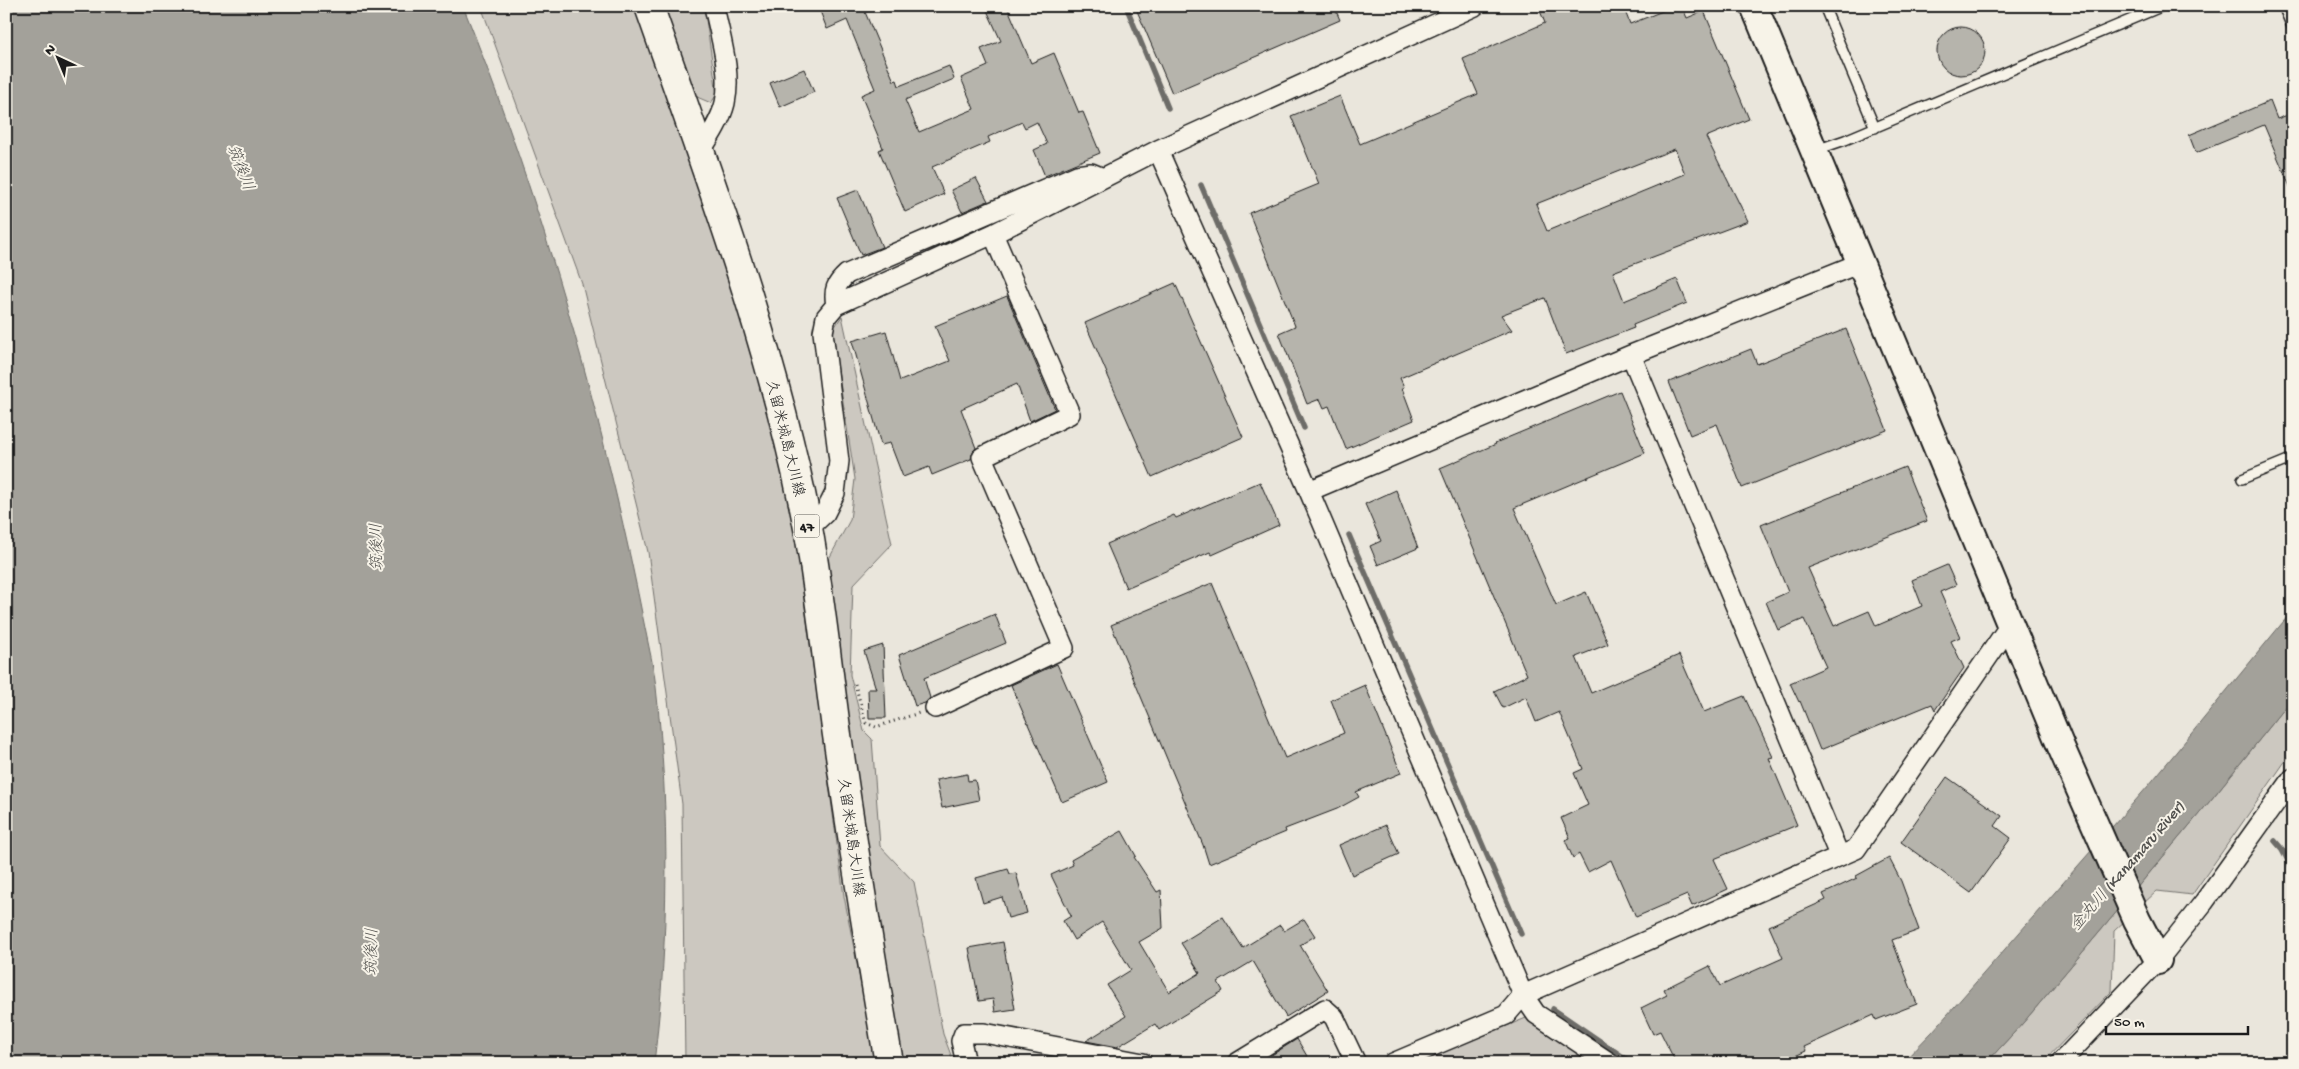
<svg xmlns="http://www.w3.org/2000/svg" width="2299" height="1069" viewBox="0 0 2299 1069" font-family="'Gochi Hand','Klee One',sans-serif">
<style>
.green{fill:#ccc8c0;stroke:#74726e}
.water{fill:#a3a19a;stroke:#6d6c68}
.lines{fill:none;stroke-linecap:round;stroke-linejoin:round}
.stream{stroke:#6d6c68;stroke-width:5.5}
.building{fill:#b6b4ac;stroke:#1c1c1c;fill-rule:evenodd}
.lane-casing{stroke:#1c1c1c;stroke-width:12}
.street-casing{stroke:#1c1c1c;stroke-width:22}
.secondary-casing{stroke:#1c1c1c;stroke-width:30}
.primary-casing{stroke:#1c1c1c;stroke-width:31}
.path{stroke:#1c1c1c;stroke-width:3;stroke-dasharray:1 4;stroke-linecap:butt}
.lane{stroke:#f7f3e8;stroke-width:9}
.street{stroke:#f7f3e8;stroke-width:19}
.secondary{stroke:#f7f3e8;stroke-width:26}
.primary{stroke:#f7f3e8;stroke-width:28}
.labels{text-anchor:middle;stroke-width:4;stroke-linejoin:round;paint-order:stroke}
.shield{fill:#f7f3e8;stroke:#5e5c59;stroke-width:1}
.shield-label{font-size:14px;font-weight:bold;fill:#1c1c1c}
.street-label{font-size:15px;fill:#1c1c1c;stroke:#f7f3e8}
.water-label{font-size:16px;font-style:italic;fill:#52514e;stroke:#f7f3e8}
</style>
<rect width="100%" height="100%" fill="#eae6dc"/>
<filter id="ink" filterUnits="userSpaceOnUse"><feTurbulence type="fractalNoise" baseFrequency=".02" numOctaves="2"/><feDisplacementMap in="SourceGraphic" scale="10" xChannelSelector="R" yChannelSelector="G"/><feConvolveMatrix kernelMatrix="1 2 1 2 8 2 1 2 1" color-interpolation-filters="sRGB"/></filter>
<g filter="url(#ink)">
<path class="green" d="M481 6H636L746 329 791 502 844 896 876 1063H685L682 804 648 552 582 284Z
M663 6H704L717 94 711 103 690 94Z
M842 316 892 544 853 585 850 675 864 731 872 739 880 846 914 882 943 1034 954 1063H900L867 862 825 566 850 520 855 479 832 331Z
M2293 698V750L2192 895 2157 891 2114 931 2112 991 2042 1063H1986L2023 1023 2210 801Z
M1526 1018 1594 1063H1417Z"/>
<path class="water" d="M6 6H463C526 163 576 325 615 490 626 536 636 582 645 628 649 648 654 668 656 687 670 813 669 938 654 1063H6Z
M2293 610V698L2210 801 2023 1023 1986 1063H1902L1933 1031 2149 785Z"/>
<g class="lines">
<path class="stream" d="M1126 6 1168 108
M1201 185 1304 428
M1349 535 1521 934
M2275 841 2282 849 2293 870
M1553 1009 1632 1063"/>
</g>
<path class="building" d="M830 6H878L865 12 894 81 897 80 899 86 949 66 954 79 905 100 919 132 974 109 961 78 988 66 981 49 1001 41 985 6H1007L1031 63 1054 53 1079 113 1083 112 1100 153 1045 176 1034 150 1047 144 1037 122 1025 128 1022 122 988 137 990 142 932 167 944 194 905 212 879 150 883 148 861 95 875 89 847 20 827 29 820 11Z
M1135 6H1334L1340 20 1172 93Z
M1538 6H1623L1630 24 1665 10 1664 6H1682L1687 18 1704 11 1749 119 1706 137 1748 221 1613 272 1624 301 1677 279 1687 303 1633 325 1634 328 1566 354 1545 298 1501 315 1512 330 1400 378 1404 387 1402 388 1414 420 1346 449 1329 406 1324 408 1320 399 1307 404 1279 333 1295 326 1249 213 1319 184 1291 116 1340 96 1360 144 1478 94 1463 59 1545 23ZM1675 149 1685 174 1547 231 1536 204Z
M1937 51a24 24 0 1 1 48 0a24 24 0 1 1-48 0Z
M804 69 814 92 780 107 770 83Z
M2270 101 2277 119 2293 113V194L2264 125 2196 153 2189 135Z
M976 178 988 201 962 212 951 190Z
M858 190 882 247 861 255 837 198Z
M1175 283 1243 437 1152 477 1085 323Z
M1007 296 1055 409 1030 421 1017 384 961 409 976 448 973 451 971 459 932 475 929 467 903 477 890 443 881 445 852 341 886 331 900 381 950 361 935 326Z
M1846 329 1887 430 1742 488 1717 424 1690 435 1669 382 1751 349 1757 364Z
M1620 391 1645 453 1514 508 1556 605 1586 592 1608 644 1576 657 1591 693 1679 655 1704 712 1744 696 1773 757 1769 758 1797 825 1714 859 1728 889 1692 906 1687 895 1636 917 1611 860 1588 872 1579 854 1573 858 1565 840 1570 838 1561 818 1588 805 1574 773 1583 769 1559 712 1536 722 1526 697 1503 708 1494 691 1527 675 1440 468 1496 444 1495 443Z
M1905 467 1927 521 1808 568 1834 626 1869 611 1876 626 1922 606 1912 580 1947 565 1956 585 1940 592 1960 637 1951 641 1964 668 1935 710 1932 704 1820 750 1800 701 1799 702 1790 683 1826 667 1804 619 1778 630 1766 602 1788 592 1761 525Z
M1260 482 1279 525 1212 555 1210 552 1126 588 1107 544 1174 515 1176 518Z
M1396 490 1418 548 1378 565 1370 546 1381 541 1365 504Z
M1212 583 1285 758 1344 733 1331 700 1365 685 1401 773 1356 792 1359 797 1337 809 1285 829 1286 832 1209 864 1203 845 1111 625Z
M995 614 1006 643 924 678 930 698 925 703 915 706 899 655Z
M883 645 886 718H869L868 689H876L864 651Z
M1057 664 1108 782 1062 802 1011 685Z
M967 774 968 781 975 780 979 800 942 808 936 780Z
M1947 777 2002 816 1995 826 2011 838 1971 893 1901 842Z
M1386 825 1399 854 1352 875 1339 845Z
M1122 831 1136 856 1134 857 1157 892 1161 890 1163 928 1139 942 1169 992 1200 973 1181 943 1223 917 1243 948 1280 925 1284 931 1304 919 1315 936 1300 945 1328 991 1286 1017 1253 961 1218 982 1223 991 1159 1030 1155 1024 1117 1047 1086 1041 1126 1016 1107 985 1131 970 1102 922 1074 940 1063 921 1071 916 1051 875 1073 865 1071 860Z
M1889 858 1901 881 1919 930 1892 940 1917 1004 1876 1020 1874 1015 1804 1047 1806 1051 1780 1063H1676L1660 1031 1653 1034 1641 1008 1667 995 1664 989 1710 966 1720 986 1783 958 1769 926 1826 900 1823 894 1857 878 1856 876Z
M1008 869 1010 874 1016 873 1027 913 1008 918 1002 897 983 903 976 878Z
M1003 942 1015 1009 995 1012 993 999 979 1001 969 948Z
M1297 1039 1311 1063H1259Z"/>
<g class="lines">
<g class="lane-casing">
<path id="lane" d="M1824 6 1875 128
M2283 6 2293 29
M1816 150 1845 140 2163 6
M2242 479 2293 458"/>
</g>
<g class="street-casing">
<path id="street" d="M1158 150 1309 491 1523 995 1856 849 2010 625
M700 152C709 138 721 120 725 103 732 72 720 37 714 6
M836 305C833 290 836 284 847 274L1077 175 1091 173 1103 178
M1631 355 1839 855
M1309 491 1631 355 1860 263
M808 529 825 513 835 493 839 461 823 332 826 317 836 305 993 234 1158 150 1475 6
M935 708 1064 648 982 457 1070 414 993 234
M966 1063 961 1041 964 1033H984L1143 1063
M1237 1063 1325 1009 1334 1017 1356 1063
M1393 1063 1506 1015 1523 995 1536 1014 1610 1063
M2060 1063 2158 960 2204 902 2293 778"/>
</g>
<g class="secondary-casing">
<path id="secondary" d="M1754 6 2061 747 2137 920 2158 960"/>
</g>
<g class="primary-casing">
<path id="primary" d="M649 6C709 177 774 350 808 528 820 594 827 662 836 728 852 840 870 951 889 1063"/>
</g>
<path class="path" d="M855 684 866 723 876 727 919 713"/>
<use href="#lane" class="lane"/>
<use href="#street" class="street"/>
<use href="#secondary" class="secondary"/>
<use href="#primary" class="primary"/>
</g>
</g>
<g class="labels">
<rect class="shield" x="794.5" y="514.5" width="25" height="23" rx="4"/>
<g class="shield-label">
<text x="807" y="531">47</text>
</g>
<g class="street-label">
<text transform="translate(786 438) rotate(76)" y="5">久留米城島大川線</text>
<text transform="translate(852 837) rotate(82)" y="5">久留米城島大川線</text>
</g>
<g class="water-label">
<text transform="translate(242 167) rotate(69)" y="6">筑後川</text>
<text transform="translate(375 547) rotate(-91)" y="6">筑後川</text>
<text transform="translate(2126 865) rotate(-49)" y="6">金丸川 (Kanamaru River)</text>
<text transform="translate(370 952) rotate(-89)" y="6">筑後川</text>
</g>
</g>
<rect width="2299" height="1069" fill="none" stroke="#f7f3e8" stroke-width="25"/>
<rect x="12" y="12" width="2274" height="1044" fill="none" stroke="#1c1c1c" stroke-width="2" filter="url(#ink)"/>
<g transform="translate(58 58) rotate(316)" stroke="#f7f3e8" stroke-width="4" paint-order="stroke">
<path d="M0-4L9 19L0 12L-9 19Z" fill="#1c1c1c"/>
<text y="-8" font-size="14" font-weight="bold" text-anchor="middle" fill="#1c1c1c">N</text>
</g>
<path d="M2106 1026v8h142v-8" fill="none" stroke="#1c1c1c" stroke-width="2.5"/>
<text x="2114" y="1026" font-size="15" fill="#1c1c1c" stroke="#f7f3e8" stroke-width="4" paint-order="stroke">50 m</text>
</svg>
